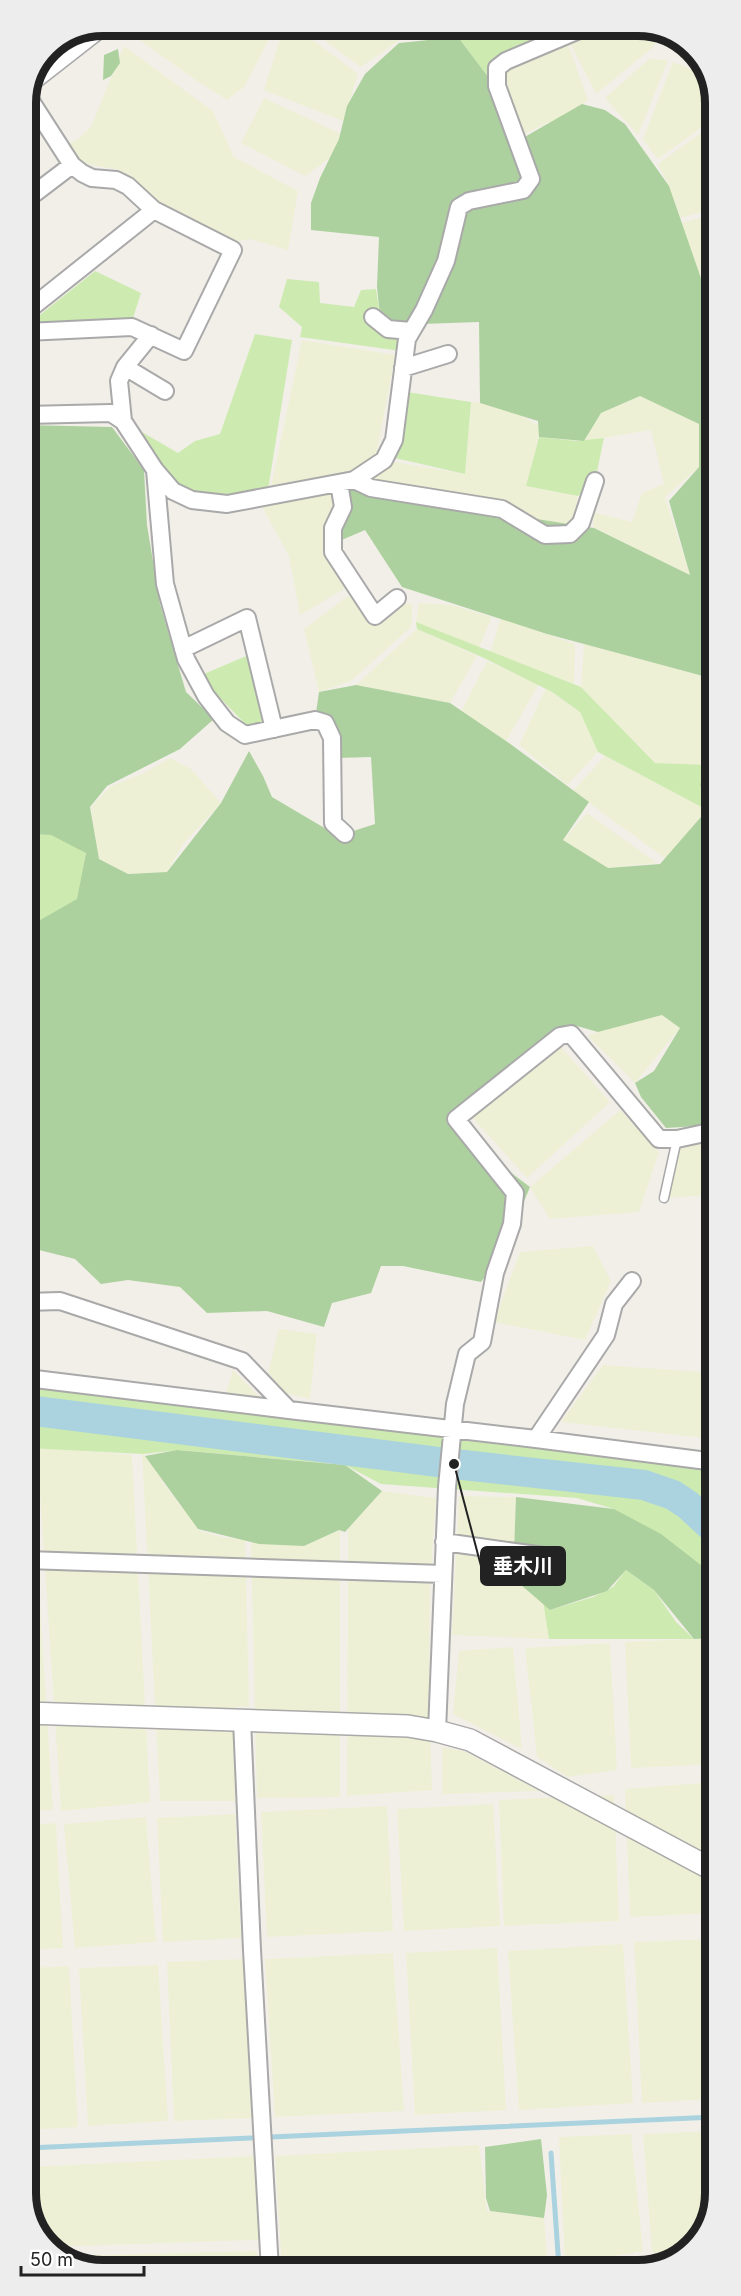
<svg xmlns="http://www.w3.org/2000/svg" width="741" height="2296" viewBox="0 0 741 2296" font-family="Inter,'Noto Sans JP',sans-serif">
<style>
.farmland{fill:#eef0d5}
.grass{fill:#cdebb0}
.forest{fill:#add19e}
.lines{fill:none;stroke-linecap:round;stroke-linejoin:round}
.stream{stroke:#aad3df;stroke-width:5}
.river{stroke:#aad3df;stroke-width:30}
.service-casing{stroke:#a9a9a9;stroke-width:11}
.minor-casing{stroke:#a9a9a9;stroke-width:20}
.tertiary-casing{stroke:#a9a9a9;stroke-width:24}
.service{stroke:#fff;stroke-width:8}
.minor{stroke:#fff;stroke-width:16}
.tertiary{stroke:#fff;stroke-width:21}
.rim{fill:none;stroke:#222;stroke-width:8}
.leader{fill:none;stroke:#222;stroke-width:2}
.callout-dot{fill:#222;stroke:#fff;stroke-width:2}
.callout{fill:#222;stroke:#222;stroke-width:2}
.callout-label{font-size:20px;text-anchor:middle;font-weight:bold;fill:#fff}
</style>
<rect width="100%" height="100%" fill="#f2efe9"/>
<path class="farmland" d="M132 26H276L244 87 227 100 197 81 126 30Z
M284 26H294L358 74 343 121 264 90Z
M305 26H396L401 39 361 67Z
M409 26H458L459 30 413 37Z
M585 26H644L661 33V36L652 48 596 94 570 43Z
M565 36 588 100 561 120 547 123 516 138 501 64Z
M124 46 213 111 234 157 298 191 288 250 250 239 232 242 160 207 119 170 77 162 65 145 77 140 91 127Z
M649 59 668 60 638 135 605 98Z
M673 62 709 76 713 83V119L658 159 643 139Z
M264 98 341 134 334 155 305 176 241 143Z
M713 124V209L680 218 669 186 658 164Z
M713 215V283L703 285 680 223Z
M302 340 395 355 374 467 348 481 270 492Z
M640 396 699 424V467L665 497 690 575 594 528 592 512 632 522 642 493 664 484 651 430 584 441 601 413Z
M471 402 502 405 541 427 526 486 578 496 570 534 363 484 384 460 465 474Z
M334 489 340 506 331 528 349 586 300 615 289 556 261 505Z
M352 593 370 614 397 601 413 605 411 627 351 681 319 692 304 629Z
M419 603 452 605 492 617 479 648 416 622Z
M501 618 575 644 574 684 490 653Z
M417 629 477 656 450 703 356 685Z
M584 644 714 679 710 765 655 763 581 687Z
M487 661 539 684 506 741 461 712Z
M546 688 580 712 598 752 567 785 519 745Z
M605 756 707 810 666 859 573 791Z
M170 758 191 769 221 803 183 844 167 872 128 874 98 858 91 807 111 786 142 774Z
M587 813 657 863 608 868 563 840Z
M662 1015 680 1028 635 1083 588 1036 617 1024Z
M561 1047 610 1102 527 1178 471 1116Z
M620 1110 659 1152 639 1212 550 1219 530 1187Z
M714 1132V1195L664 1198 677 1139Z
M593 1246 611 1281 585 1340 494 1322 520 1252Z
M279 1329 317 1334 310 1399 285 1393 268 1373Z
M603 1365 703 1372 705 1438 561 1422Z
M233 1370 264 1402 225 1396Z
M37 1447 132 1455 150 1802 61 1811Z
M27 1448H30L53 1810 28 1811Z
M142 1453 152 1462 164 1484 200 1531 221 1537 245 1540 249 1707 237 1706 235 1801H160Z
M382 1491 436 1498 430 1583 429 1695 432 1790 347 1796 348 1529Z
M459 1496 516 1497 513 1578 543 1601 549 1639 452 1635Z
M340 1530V1797L257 1798 251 1543 304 1546Z
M715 1638V1764L631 1768 625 1642Z
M610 1643 617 1770 568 1777 537 1757 525 1648Z
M513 1647 522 1749 453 1714 459 1651Z
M442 1747 464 1751 540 1791 442 1794Z
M715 1782V1913L630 1917 625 1789Z
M614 1795 619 1921 504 1926 499 1800Z
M493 1804 500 1926 404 1931 397 1809Z
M387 1806 393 1931 267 1937 261 1812Z
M235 1814 241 1938 163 1942 157 1818Z
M146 1817 156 1942 75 1948 64 1824Z
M56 1823 63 1948 28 1950V1825Z
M715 1939V2099L642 2103 634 1942Z
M623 1944 633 2103 519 2110 508 1951Z
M497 1948 506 2110 415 2115 406 1953Z
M393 1953 404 2111 275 2117 265 1959Z
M246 1959 254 2118 174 2121 167 1962Z
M158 1965 168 2121 88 2126 79 1968Z
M69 1966 78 2127 28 2130V1968Z
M715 2131V2193L699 2240 674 2257 652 2252 643 2134Z
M631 2134 643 2251 565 2264 559 2137Z
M479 2145 487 2211 544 2218 548 2268 282 2270 275 2156Z
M255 2156 259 2240 49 2247 28 2213V2167Z
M257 2251V2270H97L62 2256Z"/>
<path class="grass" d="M455 26H584L505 61 498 90 458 37Z
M95 271 141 293 133 318 26 326Z
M287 279 319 282 320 303 354 307 361 290 376 289 380 316 407 333 401 351 300 337 302 327 279 307Z
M255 334 292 340 267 496 218 503 178 493 163 465 123 421 178 453 195 441 220 434Z
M407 392 471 402 465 474 386 456Z
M539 437 577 441 604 438 595 481 578 496 526 486Z
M416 622 581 687 655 763 710 765 714 714V762L700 784 707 810 598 752 580 712 552 692 482 657 417 629Z
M251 654 269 730 254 733 199 676Z
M26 834 51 835 86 852 77 903 28 927 27 942Z
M27 1383 348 1426 489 1436 715 1470V1577L614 1509 577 1498 381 1484 345 1465 179 1450 143 1454 27 1448Z
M626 1570 654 1590 676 1622 694 1639H549L543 1601 550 1610 593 1597 613 1587Z"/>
<path class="forest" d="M458 37 498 90 516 142 582 104 605 110 625 124 669 186 703 284 713 283 714 679 547 634 402 587 365 530 337 542 345 488 353 483 391 496 594 528 690 575 669 501 699 467V424L640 396 601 413 584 441 539 437 538 421 480 403 479 322 392 325 380 316 377 287 379 237 311 230V203L320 178 339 139 347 106 365 74 399 43Z
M118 49 120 63 111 76 103 80 104 55Z
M26 425 112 427 144 470 147 525 160 604 186 692 214 719 180 749 107 786 90 807 99 859 128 874 167 872 221 803 249 751 263 776 272 797 338 836 375 824 371 757 337 758 315 720 319 692 356 685 450 703 509 743 589 802 563 840 608 868 660 864 707 810 700 784 714 762V1125L666 1128 641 1097 635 1083 654 1071 680 1028 662 1015 598 1032 570 1024 457 1132 530 1187 502 1254 481 1282 403 1266H381L371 1293 332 1303 324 1327 267 1311 207 1313 180 1287 128 1280 101 1284 75 1259 39 1250 27 1280V1168L34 1167 35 1124 27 1122 28 927 77 899 86 853 51 835 26 834Z
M177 1450 345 1465 382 1491 345 1532 339 1530 304 1546 259 1544 198 1529 145 1456Z
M516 1497 614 1509 661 1534 715 1576V1638L694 1639 654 1590 626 1570 607 1591 550 1610 513 1578Z
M541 2139 547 2195 544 2218 490 2211 486 2198 485 2147Z"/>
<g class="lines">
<path class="stream" d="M28 2148 715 2117
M551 2153 559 2268
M590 2268 634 2261 659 2267"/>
<path class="river" d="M27 1410 454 1464 644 1485 673 1495 688 1505 715 1530"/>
<g class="service-casing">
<path id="service" d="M664 1198 677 1139"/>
</g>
<g class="minor-casing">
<path id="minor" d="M26 200 72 165
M26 312 154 210
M373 317 388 329 411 331
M26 332 132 327 184 351 233 250 154 210 128 186 116 180 92 178 82 173 72 165 27 95
M125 367 165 391
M403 368 448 354
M26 415 111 413 123 421 155 470 173 491 192 500 227 504 354 480 384 460 394 440 407 339 424 310 446 261 459 207 469 201 523 190 531 179 497 86V68L506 61 584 28 585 26
M123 421 119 381 125 367 151 335
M155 470 165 584 186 659 206 696 227 723 245 735 315 720 325 723 332 738 333 823 345 834
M354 480 371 488 502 509 545 535 570 534 581 523 595 481
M339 483 343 507 333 528V552L375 616 397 598
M183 649 247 618 274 729
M27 1302 60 1301 242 1361 289 1410 536 1439 715 1462
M27 1378 289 1410
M536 1439 606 1335 614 1304 632 1281
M444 1542 544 1556
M27 1560 443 1574
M242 1720 252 1950 270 2270
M437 1731 447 1487 455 1404 467 1354 482 1342 495 1273 512 1224 515 1193 456 1119 560 1036 571 1034 659 1139H677L714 1131"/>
</g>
<g class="tertiary-casing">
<path id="tertiary" d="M35 77 99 27
M27 1713 408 1726 437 1731 470 1740 715 1871"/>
</g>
<use href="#service" class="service"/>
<use href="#minor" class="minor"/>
<use href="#tertiary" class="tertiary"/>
</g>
<path d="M0 0H741V2296H0ZM103 36H638A67 67 0 0 1 705 103V2193A67 67 0 0 1 638 2260H103A67 67 0 0 1 36 2193V103A67 67 0 0 1 103 36Z" fill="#ededed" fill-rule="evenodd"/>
<path class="rim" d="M103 36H638A67 67 0 0 1 705 103V2193A67 67 0 0 1 638 2260H103A67 67 0 0 1 36 2193V103A67 67 0 0 1 103 36Z"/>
<path class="leader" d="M454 1464L481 1566"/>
<circle class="callout-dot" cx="454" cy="1464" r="6"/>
<rect class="callout" x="481" y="1547" width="84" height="38" rx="6"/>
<g class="callout-label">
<text x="523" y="1573">垂木川</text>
</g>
<path d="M21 2266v9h123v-9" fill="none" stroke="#222222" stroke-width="3"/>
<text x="30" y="2266" font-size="18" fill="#222222" stroke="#ffffff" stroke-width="4.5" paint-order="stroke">50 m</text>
</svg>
